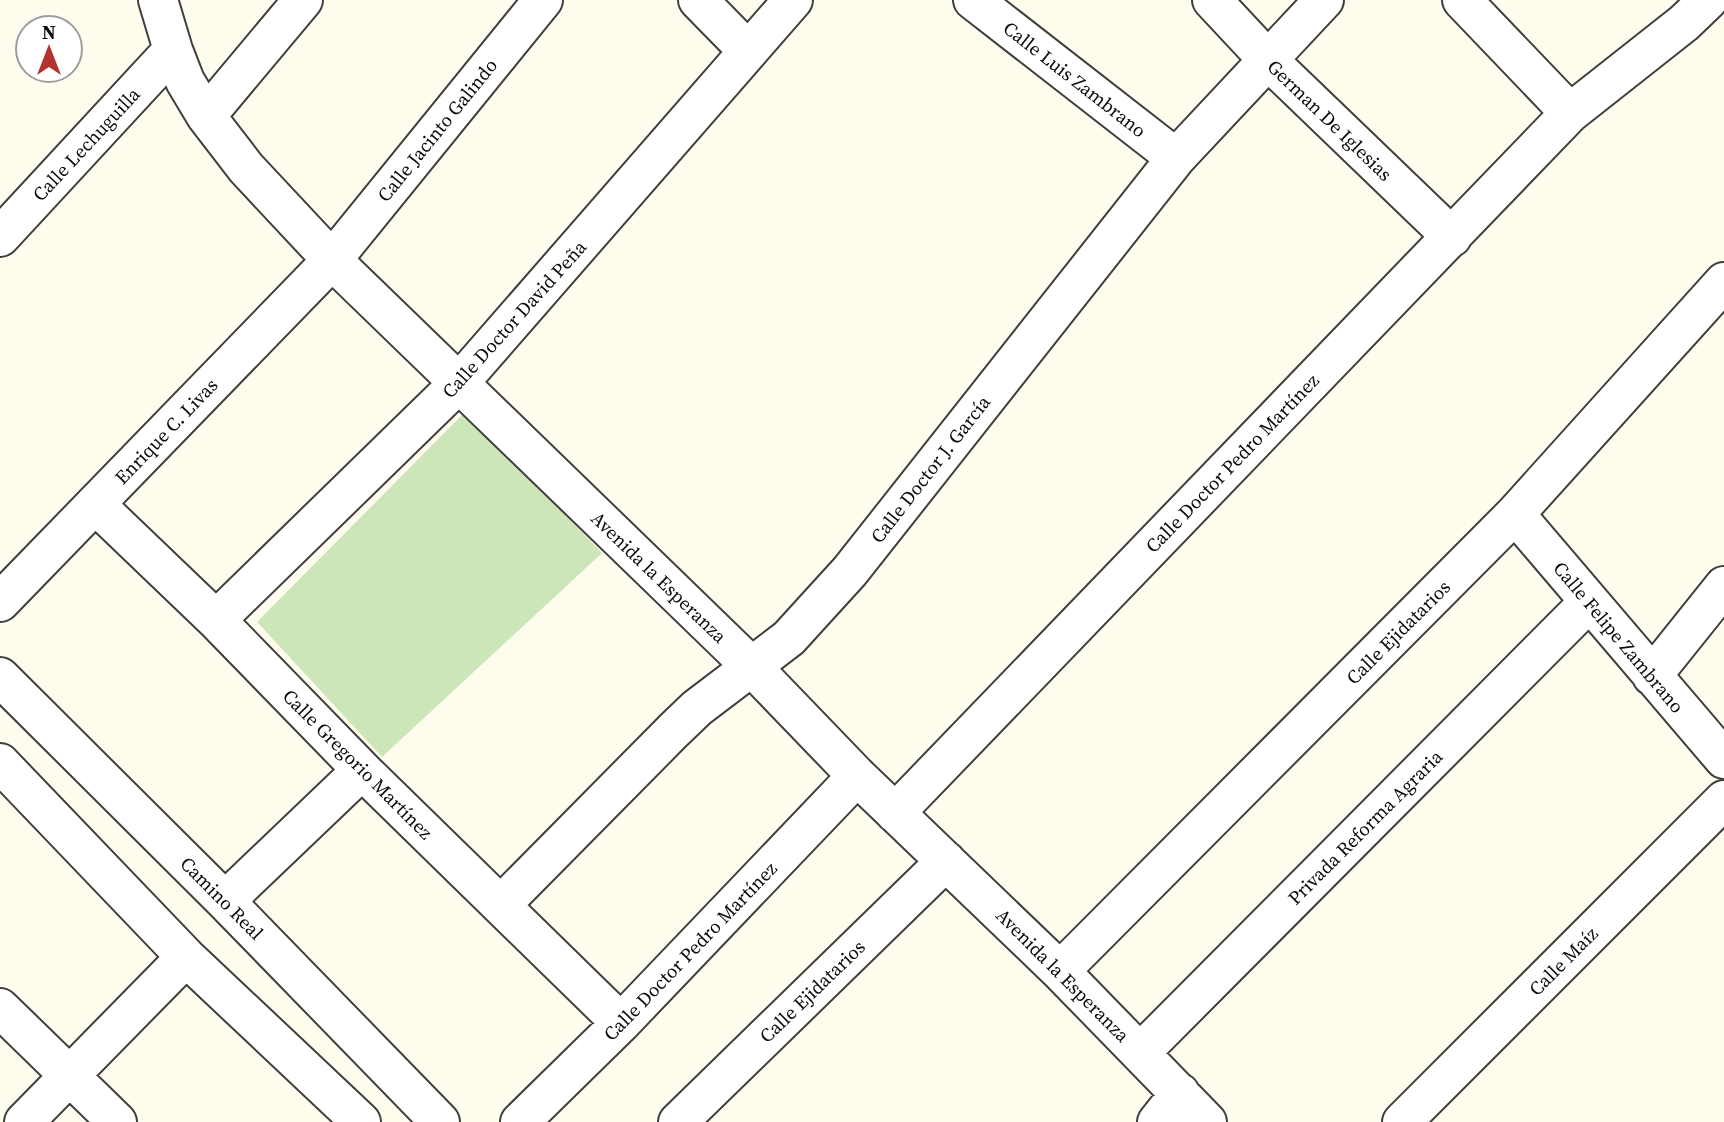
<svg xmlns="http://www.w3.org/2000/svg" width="1724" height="1122" viewBox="0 0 1724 1122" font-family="'Source Serif 4',serif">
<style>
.green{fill:#cce6b9}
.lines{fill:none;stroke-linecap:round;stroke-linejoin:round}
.minor-casing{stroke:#3f3f3f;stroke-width:42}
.minor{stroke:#fff;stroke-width:38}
.labels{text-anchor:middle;stroke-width:7;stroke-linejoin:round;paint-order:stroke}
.street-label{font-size:19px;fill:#0c0c0c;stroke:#fff}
</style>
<rect width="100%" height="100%" fill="#fefced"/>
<path class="green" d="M466 411 602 553 382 757 257 622Z"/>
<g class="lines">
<g class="minor-casing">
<path id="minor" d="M158 0 173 50 185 81 206 116 246 168 332 260 752 667 857 776 1060 971 1207 1122
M698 0 748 51
M973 0 1176 158
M1212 0 1269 61 1452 237
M1462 0 1570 113
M206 116 303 0
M0 237 173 50
M95 504 216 620 362 770 621 1023
M1515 514 1724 759
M0 602 332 260 543 0
M216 620 459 383 793 0
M1652 676 1724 586
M0 677 225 901 440 1122
M0 763 186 957 361 1122
M895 813 1570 113 1684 23 1708 0
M225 901 362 770
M501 905 673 731 697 708 789 638 850 571 1176 158 1324 0
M1060 971 1515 514 1724 282
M0 1008 117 1122
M1140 1053 1589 602
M24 1122 186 957
M520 1122 621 1023 857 776
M678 1122 946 861
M1157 1122 1180 1093
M1402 1122 1724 800"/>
</g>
<use href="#minor" class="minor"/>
</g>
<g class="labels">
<g class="street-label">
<text transform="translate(1075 79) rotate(38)" y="7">Calle Luis Zambrano</text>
<text transform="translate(1330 120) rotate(44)" y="7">German De Iglesias</text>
<text transform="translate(437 130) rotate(-51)" y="7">Calle Jacinto Galindo</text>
<text transform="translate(86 144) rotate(-47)" y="7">Calle Lechuguilla</text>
<text transform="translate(514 319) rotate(-48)" y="7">Calle Doctor David Peña</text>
<text transform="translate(166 431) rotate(-46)" y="7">Enrique C. Livas</text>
<text transform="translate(1232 463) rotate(-46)" y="7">Calle Doctor Pedro Martínez</text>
<text transform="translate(930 469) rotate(-52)" y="7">Calle Doctor J. García</text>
<text transform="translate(659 577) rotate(44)" y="7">Avenida la Esperanza</text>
<text transform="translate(1398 632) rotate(-45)" y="7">Calle Ejidatarios</text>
<text transform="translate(1619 637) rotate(50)" y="7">Calle Felipe Zambrano</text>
<text transform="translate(358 764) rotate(45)" y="7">Calle Gregorio Martínez</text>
<text transform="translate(1365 827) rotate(-45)" y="7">Privada Reforma Agraria</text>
<text transform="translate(222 898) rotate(45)" y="7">Camino Real</text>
<text transform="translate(690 951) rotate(-46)" y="7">Calle Doctor Pedro Martínez</text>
<text transform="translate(1563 961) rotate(-45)" y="7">Calle Maíz</text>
<text transform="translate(1063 975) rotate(45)" y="7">Avenida la Esperanza</text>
<text transform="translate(812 991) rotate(-44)" y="7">Calle Ejidatarios</text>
</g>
</g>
<g transform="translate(49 49)"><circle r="33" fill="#ffffff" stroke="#9e9e9e" stroke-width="2"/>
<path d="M0-5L12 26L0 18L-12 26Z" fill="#b3342e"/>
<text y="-10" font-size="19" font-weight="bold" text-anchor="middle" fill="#0c0c0c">N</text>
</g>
</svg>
